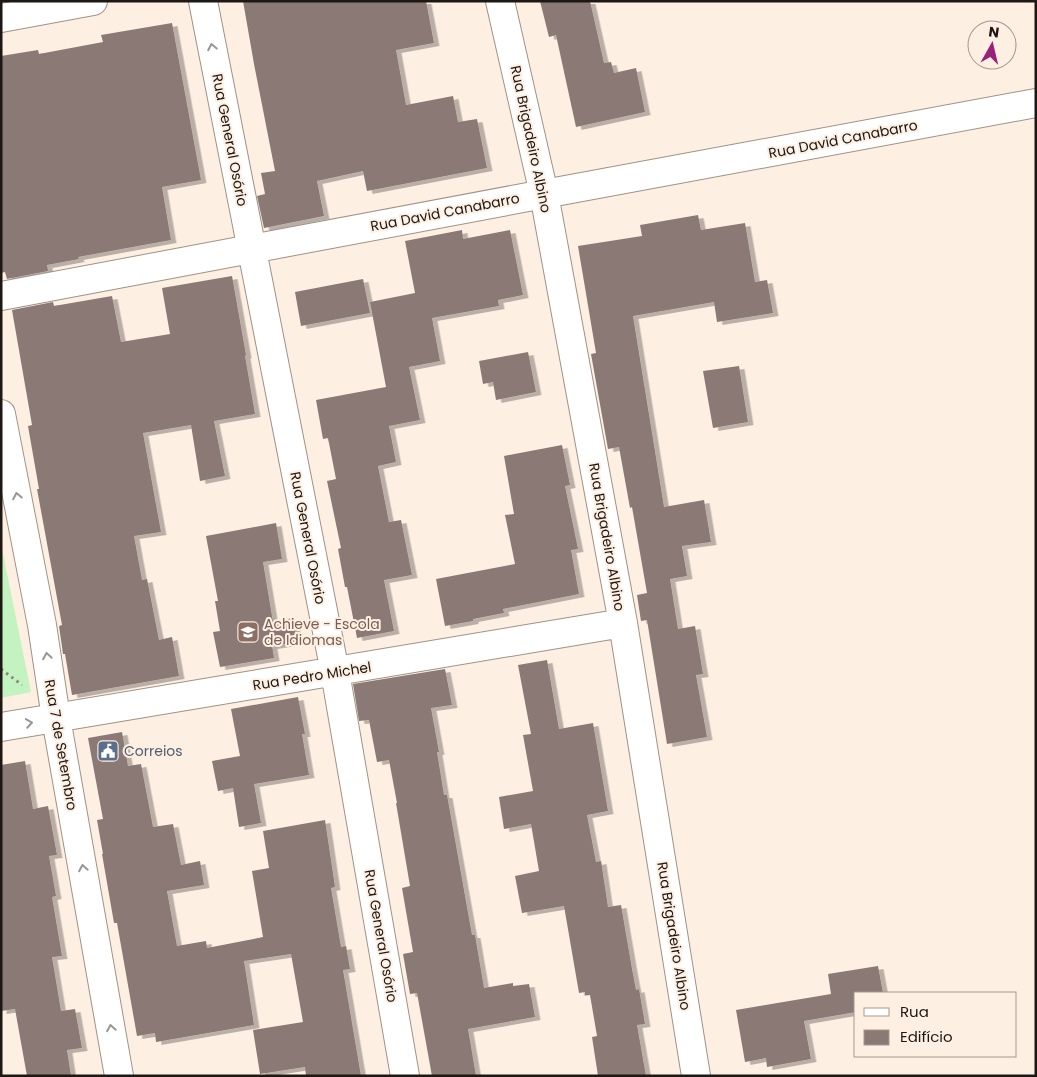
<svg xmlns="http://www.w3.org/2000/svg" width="1037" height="1077" viewBox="0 0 1037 1077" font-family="Poppins,sans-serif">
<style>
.green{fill:#c3f3c0}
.building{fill:#8b7975;filter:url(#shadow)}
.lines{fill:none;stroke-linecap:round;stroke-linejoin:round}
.street-casing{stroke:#9f9286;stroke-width:30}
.path{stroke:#91877e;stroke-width:3;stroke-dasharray:2.5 4;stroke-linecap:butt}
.street{stroke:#fff;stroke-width:28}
.oneway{stroke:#999795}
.labels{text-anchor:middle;stroke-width:4;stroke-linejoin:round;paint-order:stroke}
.street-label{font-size:14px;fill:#1d1813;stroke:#feefe3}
.education-label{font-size:14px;fill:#785e54;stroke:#feefe3;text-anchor:start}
.service-label{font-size:14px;fill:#4e5e75;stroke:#feefe3;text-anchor:start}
</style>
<defs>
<filter id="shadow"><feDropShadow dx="5.5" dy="3" stdDeviation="0" flood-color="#0004"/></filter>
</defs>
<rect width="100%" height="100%" fill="#feefe3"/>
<path class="green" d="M1 544 31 692 1 698Z"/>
<path class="building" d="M243 1H426L434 43 396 50 406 105 453 96 458 122 477 119 487 168 367 191 363 171 317 181 324 216 264 228 257 196 265 194 261 173 275 171 254 64Z
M540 1H590L604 63 611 62 614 73 636 68 645 112 576 127 556 35 549 37Z
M172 23 201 180 162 187 171 240 78 257 79 259 47 265 48 271 7 279 5 272 1 273V56L38 50 39 54 103 42 101 35Z
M698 215 701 230 745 223 755 282 767 280 773 313 717 322 714 302 633 316 664 507 704 500 711 542 682 546 687 576 670 579 678 629 695 626 703 674 696 675 707 737 667 744 647 620 641 621 637 595 647 593 632 507 630 508 619 447 608 449 591 354 596 353 578 246 642 236 640 225Z
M462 230 463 239 510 230 523 295 498 300 499 306 432 318 440 361 409 367 420 420 389 426 396 462 378 466 389 522 401 520 412 575 384 580 394 631 357 638 347 587H345L338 549 341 548 327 481 336 479 328 438 323 439 316 400 386 387 370 302 415 293 405 241Z
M232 276 246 355 245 356 255 414 214 421 225 476 200 481 191 425 143 433 161 532 134 536 142 580 147 579 159 640 172 637 179 676 72 695 65 654H63L59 626 62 625 37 489H39L28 426 32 425 12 310 53 302 54 306 112 296 121 342 170 334 162 288Z
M363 279 370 313 301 326 295 292Z
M528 352 536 392 496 400 493 382 483 384 479 361Z
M739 366 748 422 713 428 703 371Z
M562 445 570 485 565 486 578 549 571 550 579 594 503 609 504 613 473 619V621L445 626 436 579 515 564 505 515 514 514 504 456Z
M276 523 282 559 263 562 273 622 293 618 297 642 272 646 274 658 220 667 213 632 220 631 215 601H218L206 536Z
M547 660 559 729 593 723 608 811 587 815 596 862 601 861 608 907 621 905 632 969 636 990 639 989 645 1024 637 1025 646 1076H598L592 1037 597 1036 590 995H585V992L579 993 564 906 522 913 515 876 539 871 531 824 504 829 499 797 533 791 523 735 531 734 518 665Z
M445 669 452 705 431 708 439 752H437L444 795H447L472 935H475L484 988 513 983V986L529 984 535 1017 468 1029 476 1076H432L417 993 410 994 403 954 413 952 402 888 410 886 396 803H397L389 760 377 762 369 720 359 721 353 684Z
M298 697 305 734H302L309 775 254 784 261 823 239 827 233 788 218 791 212 761 240 756 231 709Z
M122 732 128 766 141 764 153 827 173 824 181 865 200 861 204 885 167 891 177 946 206 941 207 948 263 937 252 871 269 868 263 831 325 820 335 887 331 888 341 947 346 946 350 969 343 970 361 1076H306L305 1067 260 1074 253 1030 303 1022 291 954 244 961 254 1025 156 1042 155 1033 137 1036 117 923H114L102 854H103L97 820 103 819 88 738Z
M25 761 33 809 48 806 57 855 49 856 56 896 52 897 62 956 52 957 61 1011 75 1009 82 1048 67 1050 71 1076H27L15 1009 1 1011V765Z
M878 966 883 993H856V1012L804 1021 811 1059 767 1067 766 1058 745 1062 736 1010 831 994 828 974Z"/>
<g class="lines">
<g class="street-casing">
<path id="street" d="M203 1 335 672 405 1076
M500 1 544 194 623 623 696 1076
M1 18 93 1
M1 296 544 194 1036 103
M1 414 42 625 56 718 119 1076
M1 727 623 623"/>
</g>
<path class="path" d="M1 669 22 685"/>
<use href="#street" class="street"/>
</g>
<defs><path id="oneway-chevron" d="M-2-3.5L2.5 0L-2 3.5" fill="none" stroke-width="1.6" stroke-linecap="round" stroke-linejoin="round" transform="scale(1.25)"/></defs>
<g class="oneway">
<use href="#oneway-chevron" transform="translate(212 47) rotate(-101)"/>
<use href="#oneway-chevron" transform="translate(17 496) rotate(-101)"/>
<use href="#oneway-chevron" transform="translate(47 656) rotate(-99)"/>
<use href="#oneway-chevron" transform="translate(29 723) rotate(-9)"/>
<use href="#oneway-chevron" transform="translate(83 868) rotate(-100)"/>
<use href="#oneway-chevron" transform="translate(111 1028) rotate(-100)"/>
</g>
<defs>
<g id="school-square" transform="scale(1.125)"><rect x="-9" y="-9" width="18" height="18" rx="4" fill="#8d6e63" stroke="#feefe3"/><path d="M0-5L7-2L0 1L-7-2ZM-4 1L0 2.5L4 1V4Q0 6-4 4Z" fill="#fff"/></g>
<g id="civic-square" transform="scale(1.125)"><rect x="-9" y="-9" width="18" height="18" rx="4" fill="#5c6f8a" stroke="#feefe3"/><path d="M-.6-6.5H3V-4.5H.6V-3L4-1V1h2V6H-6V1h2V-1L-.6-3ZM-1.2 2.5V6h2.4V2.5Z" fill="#fff"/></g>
</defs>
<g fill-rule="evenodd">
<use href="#school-square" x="248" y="632"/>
<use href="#civic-square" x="108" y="751"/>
</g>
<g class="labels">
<g class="street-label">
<text transform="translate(531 139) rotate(78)" y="5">Rua Brigadeiro Albino</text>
<text transform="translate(843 139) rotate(-11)" y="5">Rua David Canabarro</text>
<text transform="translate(230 140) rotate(79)" y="5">Rua General Osório</text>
<text transform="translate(445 212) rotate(-11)" y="5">Rua David Canabarro</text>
<text transform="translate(607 537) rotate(80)" y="5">Rua Brigadeiro Albino</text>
<text transform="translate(308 538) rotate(79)" y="5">Rua General Osório</text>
<text transform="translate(312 676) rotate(-9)" y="5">Rua Pedro Michel</text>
<text transform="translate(61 745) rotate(80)" y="5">Rua 7 de Setembro</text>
<text transform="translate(381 936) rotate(80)" y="5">Rua General Osório</text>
<text transform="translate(674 936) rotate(81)" y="5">Rua Brigadeiro Albino</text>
</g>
<g class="education-label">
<text x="264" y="629">Achieve - Escola<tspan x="264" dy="16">de Idiomas</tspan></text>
</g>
<g class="service-label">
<text x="124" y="756">Correios</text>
</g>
</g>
<rect width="1037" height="1077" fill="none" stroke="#1d1813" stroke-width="5"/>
<rect x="854" y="992" width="162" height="65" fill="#feefe3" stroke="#a49990"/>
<rect x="864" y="1008" width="25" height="8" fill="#ffffff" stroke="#a49990"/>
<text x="900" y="1017" font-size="15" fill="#1d1813">Rua</text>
<rect x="864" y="1030" width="25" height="15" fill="#8b7975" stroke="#a49990"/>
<text x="900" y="1042" font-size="15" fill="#1d1813">Edifício</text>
<g transform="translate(992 45) rotate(8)"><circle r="24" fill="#feefe3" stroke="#a49990"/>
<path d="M0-4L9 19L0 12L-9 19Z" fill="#99217b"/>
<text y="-8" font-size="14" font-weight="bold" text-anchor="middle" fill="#1d1813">N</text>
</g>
</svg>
